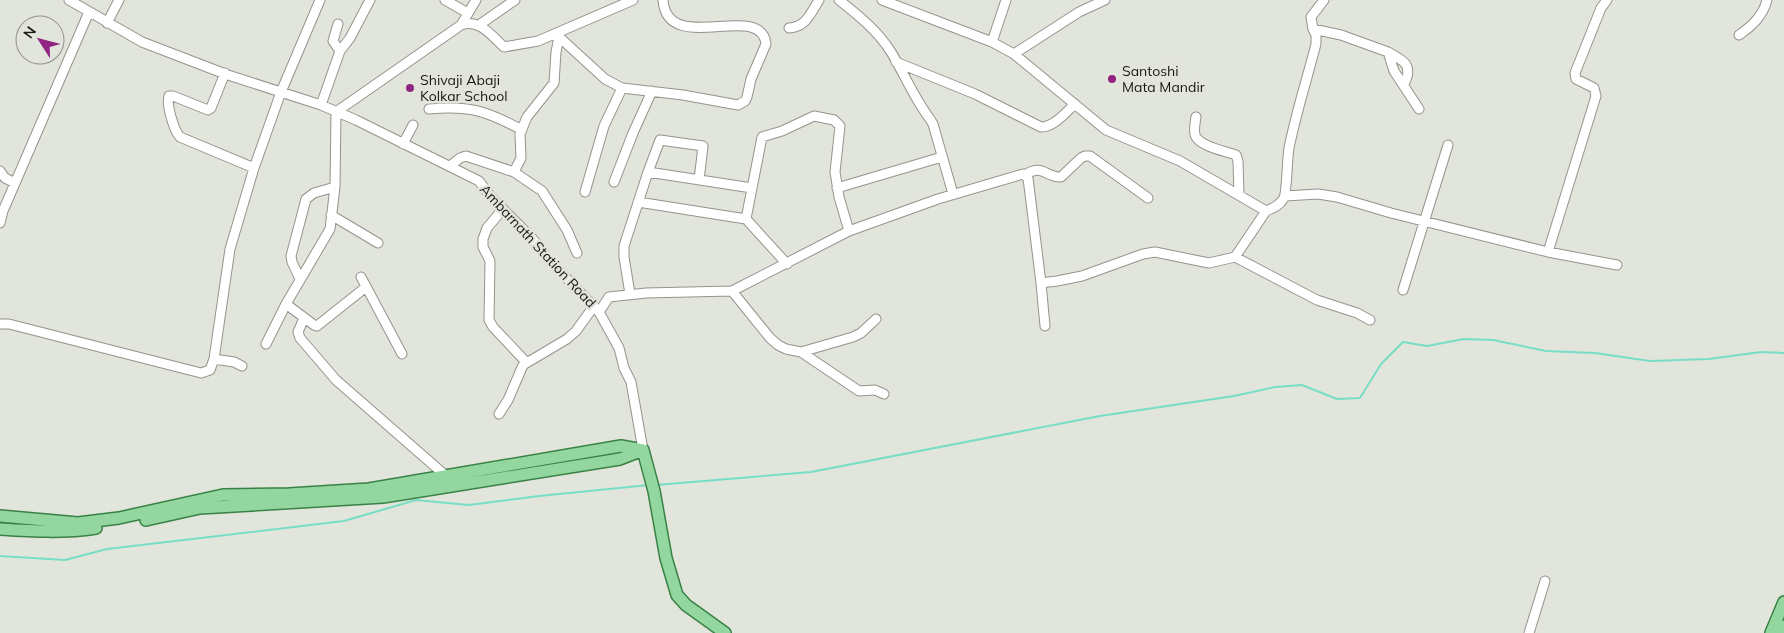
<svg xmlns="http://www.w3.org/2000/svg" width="1784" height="633" viewBox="0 0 1784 633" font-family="Mulish,sans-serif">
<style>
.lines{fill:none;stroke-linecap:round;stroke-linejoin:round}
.stream{stroke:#77dec5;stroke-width:2}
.minor-casing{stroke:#93958c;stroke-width:11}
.major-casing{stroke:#398245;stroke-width:14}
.minor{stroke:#fff;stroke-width:9}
.major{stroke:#93d69f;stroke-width:11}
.poi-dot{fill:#922384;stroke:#e2e5db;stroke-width:2}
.labels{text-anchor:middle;stroke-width:5;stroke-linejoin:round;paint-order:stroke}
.poi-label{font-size:14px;fill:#181916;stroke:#e2e5db;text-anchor:start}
.street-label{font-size:14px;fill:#181916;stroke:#e2e5db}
</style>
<rect width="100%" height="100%" fill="#e2e5db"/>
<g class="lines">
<path class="stream" d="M656 485 811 472 1100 416 1234 396 1275 387 1302 385 1337 399 1360 398 1381 364 1403 342 1427 346 1464 339 1493 340 1546 351 1595 353 1650 361 1709 359 1761 352 1784 353
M0 556 65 560 107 549 344 521 416 500 469 505 539 496 649 485"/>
<g class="minor-casing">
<path id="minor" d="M69 0 142 42 228 75 321 105 356 120 479 181 490 196 532 238 548 259 599 312 619 348 624 368 631 382 643 450
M445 0 468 13
M839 0C858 15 878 31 891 52 905 75 914 98 930 119L933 124 953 194
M882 0 992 42 1014 54 1106 130 1180 161 1266 211C1274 208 1280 205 1284 198 1287 191 1287 159 1289 148 1296 113 1307 79 1316 44V35L1313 29 1341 35 1388 52 1394 71 1419 109
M107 23 119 0
M338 24 333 41 340 51
M461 25 476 0
M479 25 515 0
M789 28C806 27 810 14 819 0
M1313 29 1311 17 1324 0
M557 35 605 79 622 88
M1739 35C1752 26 1763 16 1767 0
M559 37 556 52 554 83 527 117 520 134 521 158 514 172 542 191 567 230 577 253
M992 42 1006 0
M1388 52C1403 60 1414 65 1404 84
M1014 54 1079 12 1105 0
M896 62 975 94 1041 127C1054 127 1065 113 1075 104
M225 73 211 108 208 110 173 96H169C166 104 174 131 180 137L254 168
M321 105 340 51 350 38 370 0
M429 109C469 105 487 111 522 130
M1196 117C1195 123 1193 132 1196 137 1202 147 1225 151 1236 155L1238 161 1239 195
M403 144 413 125
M450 166 460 158 466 156 514 172
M0 171 5 178 15 183
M648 172 752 188
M1025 175C1043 163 1046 178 1061 177L1081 158 1085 156H1090L1148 198
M614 182 633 133 652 91
M837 188 942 157
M585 192 604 126 622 88 683 95 738 105 745 101 747 97 751 79 766 44C761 0 667 57 663 0
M1285 196 1318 194 1337 197 1391 213 1548 252 1617 265
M638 202 746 219
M503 209 487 228 483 239V247L490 261 489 320 493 327 526 362
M331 215 378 243
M0 223 3 211 89 12
M1548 252 1596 96 1594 88 1576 79 1575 73 1601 8 1607 0
M1235 257 1317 300 1357 313 1370 320
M787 264 746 219 762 137 782 131 814 116 834 120 840 126 835 172 839 197 849 231
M361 277 402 354
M300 279 292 262 291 256 306 199 314 193 335 187
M1041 283 1057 281 1082 276 1143 254 1155 252 1209 263 1235 257 1266 211
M1403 290 1448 145
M732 291 770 338 778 345 786 349 801 352 859 391 875 390 884 394
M630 294 624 257V246L648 172 660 140 703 146 699 180
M286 304 314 325 317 326 366 287
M599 312 609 297 646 293 732 291 849 231 938 199 1023 174 1028 178 1041 283 1045 326
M304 318 298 332 300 338 336 380 446 476
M0 324H9L201 373 210 370 214 359 230 249 254 168 281 92 320 0
M266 344 286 304 330 229 335 187 336 112 461 25C479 18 492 36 504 47L538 41 633 0
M801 352 853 337 861 333 876 319
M214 359 234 362 242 366
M499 414 508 400 523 365 567 339 576 331 594 306
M1529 633 1545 581"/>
</g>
<g class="major-casing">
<path id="major" d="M643 450 654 491 666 558 677 595 686 605 725 633
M0 516 78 523 119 518 223 495 289 494 369 489 621 446 643 450
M146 520 200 508 383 497 620 459 643 450
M0 529C32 531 64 533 96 528
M1771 633 1784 602
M1781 633 1784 626"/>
</g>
<use href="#minor" class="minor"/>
<use href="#major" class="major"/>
</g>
<g class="poi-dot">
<circle cx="1112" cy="79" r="5"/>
<circle cx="410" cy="88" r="5"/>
</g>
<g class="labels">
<g class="poi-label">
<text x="1122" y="76">Santoshi<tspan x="1122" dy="16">Mata Mandir</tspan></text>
<text x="420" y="85">Shivaji Abaji<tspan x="420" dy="16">Kolkar School</tspan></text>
</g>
<g class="street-label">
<text transform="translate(538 246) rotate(47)" y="5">Ambarnath Station Road</text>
</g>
</g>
<g transform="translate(40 40) rotate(306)"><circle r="24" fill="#e2e5db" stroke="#91938c"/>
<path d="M0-4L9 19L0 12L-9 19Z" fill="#922384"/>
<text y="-8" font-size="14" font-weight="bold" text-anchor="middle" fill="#181916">N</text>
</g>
</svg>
